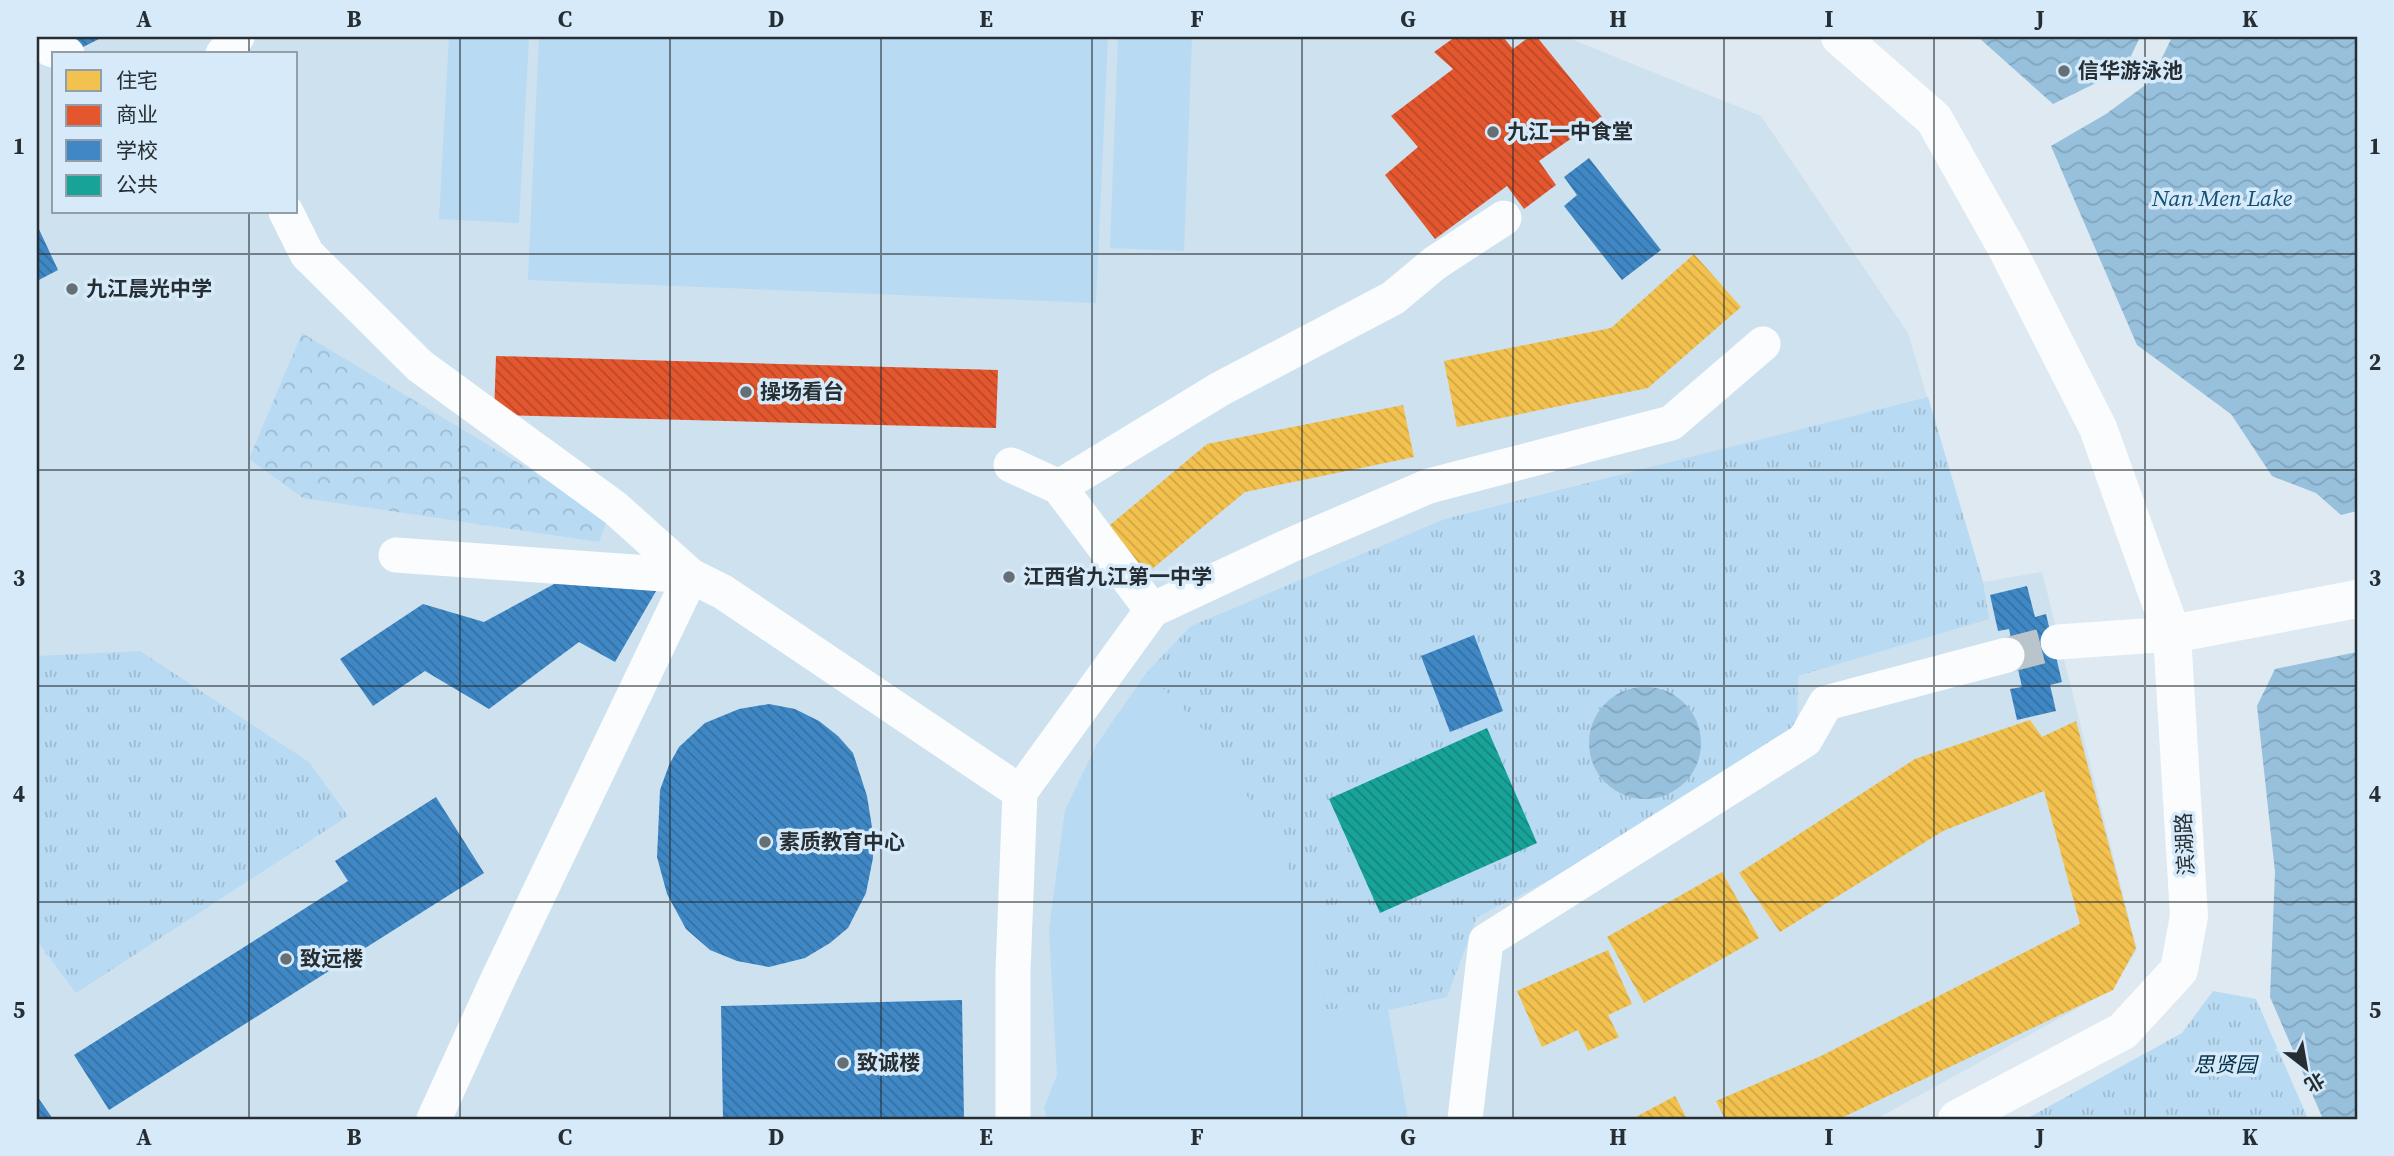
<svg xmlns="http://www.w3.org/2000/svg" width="2394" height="1156" viewBox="0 0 2394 1156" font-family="'Source Serif 4','Noto Sans SC',serif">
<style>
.built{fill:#cee1ef;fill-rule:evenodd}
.forest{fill:url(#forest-crowns)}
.park{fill:url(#park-tufts)}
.pitch{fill:#b8daf2}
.water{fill:url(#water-waves)}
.homes{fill:url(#homes-back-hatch)}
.shops{fill:url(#shops-back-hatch)}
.schools{fill:url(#schools-back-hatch)}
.public{fill:url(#public-back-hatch)}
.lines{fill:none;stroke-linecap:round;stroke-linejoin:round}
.street-tunnel{stroke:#b9c4cb;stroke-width:35;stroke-dasharray:35 18;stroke-linecap:butt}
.street{stroke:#fafcfd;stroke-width:35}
.secondary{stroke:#fafcfd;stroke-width:38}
.grid{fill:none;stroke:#262e33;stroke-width:2;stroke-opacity:0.55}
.poi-dot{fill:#666f76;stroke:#d6eaf9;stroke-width:2.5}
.labels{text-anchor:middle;stroke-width:7;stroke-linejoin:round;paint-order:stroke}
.poi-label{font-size:21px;font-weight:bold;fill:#262e33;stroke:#d6eaf9;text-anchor:start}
.street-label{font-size:21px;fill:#262e33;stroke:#d6eaf9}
.park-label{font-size:21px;font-style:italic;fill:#033049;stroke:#d6eaf9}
.water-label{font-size:23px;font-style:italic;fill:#115175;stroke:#d6eaf9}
.neatline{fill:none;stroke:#262e33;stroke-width:2.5}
.grid-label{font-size:23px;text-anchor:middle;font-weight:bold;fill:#262e33}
</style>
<defs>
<pattern id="forest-crowns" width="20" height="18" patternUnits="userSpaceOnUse" patternTransform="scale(1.75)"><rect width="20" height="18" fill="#b8daf2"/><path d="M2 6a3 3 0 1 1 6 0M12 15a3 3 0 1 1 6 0" fill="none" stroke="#9ebbd0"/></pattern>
<pattern id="park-tufts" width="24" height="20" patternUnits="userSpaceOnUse" patternTransform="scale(1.75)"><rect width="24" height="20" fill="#b8daf2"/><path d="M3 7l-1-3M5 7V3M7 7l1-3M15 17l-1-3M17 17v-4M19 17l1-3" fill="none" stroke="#9ebbd0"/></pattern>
<pattern id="water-waves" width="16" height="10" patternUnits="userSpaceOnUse" patternTransform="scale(1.75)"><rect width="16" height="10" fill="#97c0dc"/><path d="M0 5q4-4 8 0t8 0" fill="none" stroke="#82a5bd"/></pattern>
<pattern id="homes-back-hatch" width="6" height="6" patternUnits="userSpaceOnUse" patternTransform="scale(1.75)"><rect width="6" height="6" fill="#f2c14e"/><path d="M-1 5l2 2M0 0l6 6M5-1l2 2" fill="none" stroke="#cfa645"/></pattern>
<pattern id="shops-back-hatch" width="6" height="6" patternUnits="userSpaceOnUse" patternTransform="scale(1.75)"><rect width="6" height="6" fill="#e4572e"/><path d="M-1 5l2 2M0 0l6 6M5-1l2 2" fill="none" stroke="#b94828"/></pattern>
<pattern id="schools-back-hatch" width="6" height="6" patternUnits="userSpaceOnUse" patternTransform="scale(1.75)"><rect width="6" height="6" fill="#3f88c5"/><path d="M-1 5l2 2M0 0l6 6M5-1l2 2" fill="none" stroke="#3570a1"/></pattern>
<pattern id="public-back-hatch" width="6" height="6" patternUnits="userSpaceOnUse" patternTransform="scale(1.75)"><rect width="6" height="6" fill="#17a398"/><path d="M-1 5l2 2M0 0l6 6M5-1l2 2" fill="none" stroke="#15857d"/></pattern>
</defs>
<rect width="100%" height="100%" fill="#dee9f1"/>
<path class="built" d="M37 37H1566L1761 116 1908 333 1983 582 2042 572 2137 950 2111 990 1876 1119H37ZM54 54H296V212H54Z"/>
<path class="forest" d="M302 333 608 517 599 542 303 498 249 459Z"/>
<path class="park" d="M1928 397 1983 582 1989 619 1798 676 1797 732 1620 844 1477 917 1447 997 1388 1010 1321 1009 1318 921 1218 745 1147 672 1191 626 1445 519Z
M140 651 309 762 348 816 76 993 37 941V656Z
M2213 991 2256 999 2308 1119H2026L2182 1033Z"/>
<path class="pitch" d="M449 37H529L519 223 439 219Z
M539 37H1108L1096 303 528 280Z
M1118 37H1192L1184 251 1110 248Z
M1147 672 1218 745 1318 921 1321 1009 1388 1010 1408 1119H1047L1044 1108 1057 1075 1049 929 1065 810 1097 744Z"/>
<path class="water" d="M1978 37H2140L2130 58 2094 84 2053 104Z
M2172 37H2357V511L2341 515 2316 493 2272 476 2231 414 2137 345 2051 146 2106 114 2151 81Z
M2357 652V1119H2323L2270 997 2275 872 2257 706 2275 669Z
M1589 743a56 56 0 1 1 112 0a56 56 0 1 1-112 0Z"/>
<path class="homes" d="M1694 254 1741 307 1648 388 1457 427 1444 361 1611 328Z
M1403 405 1414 457 1245 492 1146 574 1104 530 1207 444Z
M2030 720 2042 737 2076 721 2136 948 2113 990 1839 1119H1725L1716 1101 1821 1056 2080 924 2044 791 1943 831 1780 932 1739 873 1915 759Z
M1722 872 1759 938 1644 1003 1607 937Z
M1608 950 1632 1004 1608 1015 1619 1037 1588 1051 1578 1030 1542 1047 1517 991Z
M1675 1096 1687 1119H1632Z"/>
<path class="shops" d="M1455 37H1503L1513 49 1529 37H1537L1602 117 1539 161 1556 185 1524 209 1507 186 1435 239 1385 175 1418 147 1391 116 1453 69 1434 52Z
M496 356 998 370 996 428 494 415Z"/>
<path class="schools" d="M70 37H103L77 50Z
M1589 158 1661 250 1622 280 1564 206 1577 195 1564 177Z
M37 225 58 270 37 281Z
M556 583 659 586 615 662 579 642 489 709 425 671 373 706 340 659 423 604 484 622Z
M2027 586 2035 617 2046 614 2062 682 2050 685 2056 711 2017 720 2010 689 2022 687 2009 629 1998 631 1990 595Z
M1474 635 1503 711 1450 732 1421 656Z
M769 704 795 709 819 721 838 736 853 753 867 796 872 827 873 858 866 893 848 928 830 943 805 958 769 967 737 961 710 950 686 929 667 894 657 857 660 790 669 765 679 747 705 723 739 709Z
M436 797 484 873 109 1110 74 1055 348 881 335 861Z
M962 1000 964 1119H723L721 1006Z
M37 1096 53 1119H37Z"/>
<path class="public" d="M1487 728 1537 843 1380 913 1329 799Z"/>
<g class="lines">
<path class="street-tunnel" d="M2007 655 2058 642"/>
<path class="street" d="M44 37 50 49 67 54
M223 54 237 37
M286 212 307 254 420 366 615 508 691 576 396 555
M1011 465 1059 487 1152 610
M1059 487 1220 389 1393 298 1435 263 1504 218
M2058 642 2172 634
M434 1119 498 979 691 576 723 592 1020 792
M1013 1119V971L1020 792 1152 610 1291 545 1429 486 1671 423 1763 344
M1465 1119 1486 941 1805 740 1826 703 2007 655"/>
<path class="secondary" d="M1840 37 1934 119 2006 247 2098 428 2172 634
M1957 1119 2123 1031 2179 970 2189 916 2172 634 2357 599"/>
</g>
<path class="grid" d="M249 37V54M460 37V1119M670 37V1119M881 37V1119M1092 37V1119M1302 37V1119M1513 37V1119M1724 37V1119M1934 37V1119M2145 37V1119M249 212V1119M37 254H2357M37 470H2357M37 686H2357M37 902H2357"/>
<g class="poi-dot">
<circle cx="2064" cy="71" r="7"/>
<circle cx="1493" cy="132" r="7"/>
<circle cx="72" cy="289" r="7"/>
<circle cx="746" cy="392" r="7"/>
<circle cx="1009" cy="577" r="7"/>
<circle cx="765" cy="842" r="7"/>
<circle cx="286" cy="959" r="7"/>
<circle cx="843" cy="1063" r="7"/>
</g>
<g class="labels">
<g class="poi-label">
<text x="2078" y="78">信华游泳池</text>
<text x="1507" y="139">九江一中食堂</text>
<text x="86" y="296">九江晨光中学</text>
<text x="760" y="399">操场看台</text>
<text x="1023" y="584">江西省九江第一中学</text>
<text x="779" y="849">素质教育中心</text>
<text x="300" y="966">致远楼</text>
<text x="857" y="1070">致诚楼</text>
</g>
<g class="street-label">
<text transform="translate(2185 844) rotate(-93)" y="7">滨湖路</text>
</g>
<g class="park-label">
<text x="2225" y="1072">思贤园</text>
</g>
<g class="water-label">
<text x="2222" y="206">Nan Men Lake</text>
</g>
</g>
<rect width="2394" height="1156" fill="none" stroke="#d6eaf9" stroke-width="77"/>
<rect x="52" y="52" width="245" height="161" fill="#d6eaf9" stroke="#909faa" stroke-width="2"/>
<rect x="66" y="70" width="35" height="21" fill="#f2c14e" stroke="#909faa" stroke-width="2"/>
<text x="116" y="88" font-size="21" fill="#262e33">住宅</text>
<rect x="66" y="105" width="35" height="21" fill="#e4572e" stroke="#909faa" stroke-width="2"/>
<text x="116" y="122" font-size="21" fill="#262e33">商业</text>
<rect x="66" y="140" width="35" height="21" fill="#3f88c5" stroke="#909faa" stroke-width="2"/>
<text x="116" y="158" font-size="21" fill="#262e33">学校</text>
<rect x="66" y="175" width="35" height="21" fill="#17a398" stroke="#909faa" stroke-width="2"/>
<text x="116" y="192" font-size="21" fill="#262e33">公共</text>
<g transform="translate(2306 1068) rotate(149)" stroke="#d6eaf9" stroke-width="5" paint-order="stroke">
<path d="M0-5L12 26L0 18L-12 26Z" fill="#262e33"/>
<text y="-10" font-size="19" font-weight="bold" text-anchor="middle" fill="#262e33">北</text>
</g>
<rect x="38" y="38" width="2318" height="1080" class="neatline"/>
<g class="grid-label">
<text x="144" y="27">A</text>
<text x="354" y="27">B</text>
<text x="565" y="27">C</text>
<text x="776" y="27">D</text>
<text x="986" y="27">E</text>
<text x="1197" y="27">F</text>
<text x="1408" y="27">G</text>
<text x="1618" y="27">H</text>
<text x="1829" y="27">I</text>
<text x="2040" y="27">J</text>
<text x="2250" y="27">K</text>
<text x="19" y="154">1</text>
<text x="2375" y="154">1</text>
<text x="19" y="370">2</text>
<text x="2375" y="370">2</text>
<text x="19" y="586">3</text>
<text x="2375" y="586">3</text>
<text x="19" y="802">4</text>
<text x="2375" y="802">4</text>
<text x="19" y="1018">5</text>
<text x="2375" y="1018">5</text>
<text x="144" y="1145">A</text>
<text x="354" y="1145">B</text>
<text x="565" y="1145">C</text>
<text x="776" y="1145">D</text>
<text x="986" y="1145">E</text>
<text x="1197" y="1145">F</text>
<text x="1408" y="1145">G</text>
<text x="1618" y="1145">H</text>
<text x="1829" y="1145">I</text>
<text x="2040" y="1145">J</text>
<text x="2250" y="1145">K</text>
</g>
</svg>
